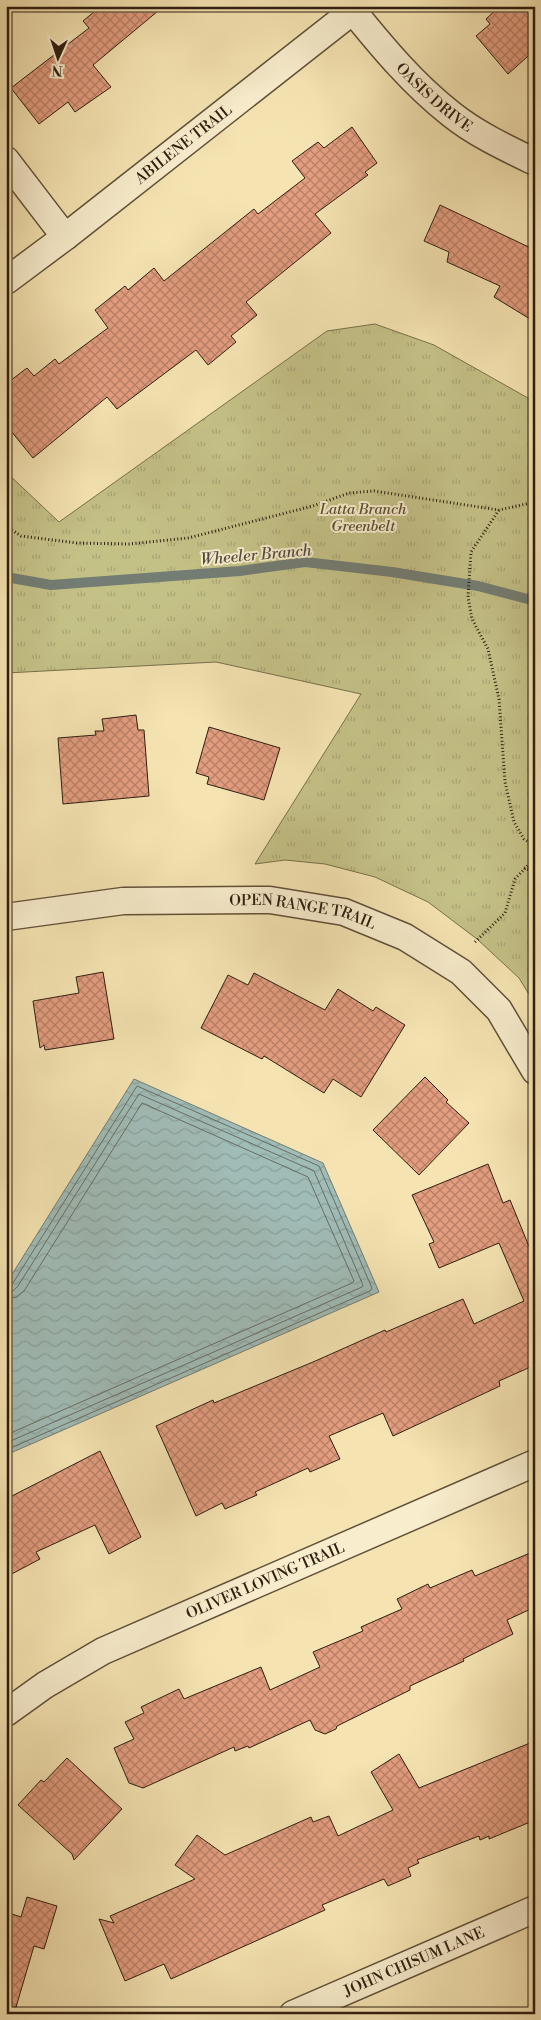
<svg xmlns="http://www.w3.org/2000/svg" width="541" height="2020" viewBox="0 0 541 2020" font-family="'Libre Bodoni',serif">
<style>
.park{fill:url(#park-tufts);stroke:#7a704c}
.water{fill:url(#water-waves);stroke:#737d74}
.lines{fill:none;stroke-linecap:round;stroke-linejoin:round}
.shore{stroke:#686d64;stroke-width:1}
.stream{stroke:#737d74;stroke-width:10}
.building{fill:url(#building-cross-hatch);stroke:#2f1e10}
.minor-casing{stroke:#605038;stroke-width:29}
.path{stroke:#2f1e10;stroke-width:3;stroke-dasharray:1 2.5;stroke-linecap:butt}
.minor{stroke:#f8edcd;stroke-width:26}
.labels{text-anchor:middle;stroke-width:4;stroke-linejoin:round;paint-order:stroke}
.street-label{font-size:15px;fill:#2f1e10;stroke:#f8edcd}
.park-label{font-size:15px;font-style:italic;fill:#5c4f34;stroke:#f8edcd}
.water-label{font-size:16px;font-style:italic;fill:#514d42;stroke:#f8edcd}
</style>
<defs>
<pattern id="park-tufts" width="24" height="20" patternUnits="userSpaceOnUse" patternTransform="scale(1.25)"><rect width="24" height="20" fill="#c4c187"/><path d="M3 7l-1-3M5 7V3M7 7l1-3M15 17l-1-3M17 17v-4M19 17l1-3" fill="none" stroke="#a9a574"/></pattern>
<pattern id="water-waves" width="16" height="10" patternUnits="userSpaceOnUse" patternTransform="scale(1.25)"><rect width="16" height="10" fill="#a0bcb7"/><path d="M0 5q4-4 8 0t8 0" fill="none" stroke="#8aa19c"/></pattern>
<pattern id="building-cross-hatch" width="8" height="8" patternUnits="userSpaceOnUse" patternTransform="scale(1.25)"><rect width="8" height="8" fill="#e39d7f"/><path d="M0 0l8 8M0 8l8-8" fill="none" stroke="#b87f67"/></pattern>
</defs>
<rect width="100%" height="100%" fill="#f5e4b2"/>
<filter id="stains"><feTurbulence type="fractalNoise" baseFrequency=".004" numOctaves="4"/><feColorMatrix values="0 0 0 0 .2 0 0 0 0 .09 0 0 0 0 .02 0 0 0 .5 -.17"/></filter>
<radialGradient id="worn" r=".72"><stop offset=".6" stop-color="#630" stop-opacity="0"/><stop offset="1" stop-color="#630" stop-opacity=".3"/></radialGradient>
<path class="park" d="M375 324 434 345 535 402V1004L519 978 477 939 428 902 375 877 325 864 285 860 255 864 361 694 216 662 6 673V472L59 522 327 331Z"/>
<path class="water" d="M134 1079 323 1163 379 1292 6 1455V1284Z"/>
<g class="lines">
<path class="shore" d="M6 1286 13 1283 137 1086 319 1166 372 1288 370 1291 6 1450
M6 1292 13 1291 18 1286 139 1094 314 1171 363 1285 362 1287 6 1443
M6 1299 17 1297 24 1291 142 1103 308 1177 354 1281 352 1283 6 1435"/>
<path class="stream" d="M6 577 51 585 240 571 305 562 392 572 478 586 535 601"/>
</g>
<path class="building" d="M101 6H164L93 65 111 87 75 112 68 102 39 124 11 88 89 28 83 21Z
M500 6H535V50L508 74 476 36 490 24 486 19Z
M352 127 377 163 365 172 368 175 315 214 331 233 246 302 257 315 231 336 236 342 208 365 196 350 117 409 107 397 33 458 6 425V384L27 368 34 376 55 359 59 364 108 328 95 310 125 286 128 290 154 268 164 281 254 209 258 214 305 178 292 161 318 142 324 148Z
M440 205 535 250V322L494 297 500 286 447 262 449 252 424 241Z
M136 715 138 730H144L149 796 63 804 58 738 96 735 95 731H104L102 719Z
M209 727 280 748 264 800 207 784 209 777 196 773Z
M103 972 114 1039 45 1050 44 1045 40 1048 33 1001 79 993 76 977Z
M254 973 325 1010 338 989 373 1011 376 1007 405 1025 361 1097 333 1079 324 1093 264 1056 262 1059 201 1028 228 975 248 985Z
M425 1077 448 1100 446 1102 469 1123 419 1175 373 1130Z
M488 1164 503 1203 510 1200 535 1261V1365L499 1381 500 1386 393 1436 383 1413 329 1436 340 1459 310 1472 308 1468 255 1492 257 1495 225 1509 222 1503 196 1516 156 1426 213 1400 214 1403 313 1362 385 1330 386 1332 463 1299 474 1324 524 1301 499 1243 439 1268 429 1244 434 1242 412 1195Z
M100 1451 141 1537 109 1554 95 1525 36 1552 40 1559 6 1577V1499Z
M535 1551V1607L507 1620 513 1634 463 1659 464 1661 410 1686V1690L337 1726 336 1729 325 1734 315 1730 310 1720 249 1748 248 1746 235 1751 234 1747 143 1788 129 1783 114 1748 134 1739 125 1722 144 1713 141 1707 179 1689 184 1699 261 1667 270 1690 320 1667 313 1652 363 1631 361 1627 402 1609 397 1599 428 1584 430 1588 472 1570 475 1576Z
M535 1741V1820L489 1839V1836L480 1840 479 1836 417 1860 419 1863 408 1868 411 1876 388 1886 384 1879 322 1905 325 1910 171 1979 164 1964 125 1981 99 1919 114 1923 110 1916 195 1879 175 1865 197 1835 225 1855 311 1817 313 1822 329 1816 338 1836 393 1810 371 1772 399 1754 419 1788Z
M67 1758 122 1809 74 1860 72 1854 18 1805 41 1780 44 1782Z
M27 1897 57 1906 44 1949 34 1946 14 2014H6V1912L21 1917Z"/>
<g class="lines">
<g class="minor-casing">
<g id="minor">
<path id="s1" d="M353 11C383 48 413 84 451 114 476 134 506 148 535 162"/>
<path d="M6 160 65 237"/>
<path id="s2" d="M6 281 65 237 359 6"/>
<path id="s3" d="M6 917 123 901 270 900 344 912 405 937 461 972 499 1010 535 1071"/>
<path id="s4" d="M6 1713 45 1685 103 1651 535 1463"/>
<path id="s5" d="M293 2014 535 1909"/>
</g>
</g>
<path class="path" d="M499 510 471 552 468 597 472 619 488 649 499 699 505 782 514 822 524 839 535 846
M6 526 21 536 77 543 129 544 188 538 313 506 349 493 374 491 499 510 535 502
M524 868 535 872
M475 942 505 913 515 879 535 858"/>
<use href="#minor" class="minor"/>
</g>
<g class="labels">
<g class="street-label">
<text dy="5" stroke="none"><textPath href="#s1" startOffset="119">OASIS DRIVE</textPath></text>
<text dy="5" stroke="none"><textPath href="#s2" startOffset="224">ABILENE TRAIL</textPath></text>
<text dy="5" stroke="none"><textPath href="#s3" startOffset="299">OPEN RANGE TRAIL</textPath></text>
<text dy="5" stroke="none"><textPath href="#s4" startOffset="292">OLIVER LOVING TRAIL</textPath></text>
<text dy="5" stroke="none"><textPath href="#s5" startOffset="132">JOHN CHISUM LANE</textPath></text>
</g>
<g class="park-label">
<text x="363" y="514">Latta Branch<tspan x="363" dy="17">Greenbelt</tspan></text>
</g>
<g class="water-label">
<text transform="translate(256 554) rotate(-5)" y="6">Wheeler Branch</text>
</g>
</g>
<rect width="541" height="2020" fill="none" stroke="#f5e4b2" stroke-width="25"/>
<rect x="8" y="8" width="526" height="2005" fill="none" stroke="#2f1e10" stroke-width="2.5"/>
<rect x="12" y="12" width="516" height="1995" fill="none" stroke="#2f1e10"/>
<g transform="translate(58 58) rotate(183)" stroke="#f8edcd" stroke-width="4" paint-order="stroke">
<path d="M0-4L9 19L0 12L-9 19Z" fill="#2f1e10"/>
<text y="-8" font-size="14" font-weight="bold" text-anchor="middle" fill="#2f1e10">N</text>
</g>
<rect width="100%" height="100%" filter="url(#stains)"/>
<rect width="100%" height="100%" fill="url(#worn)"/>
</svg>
